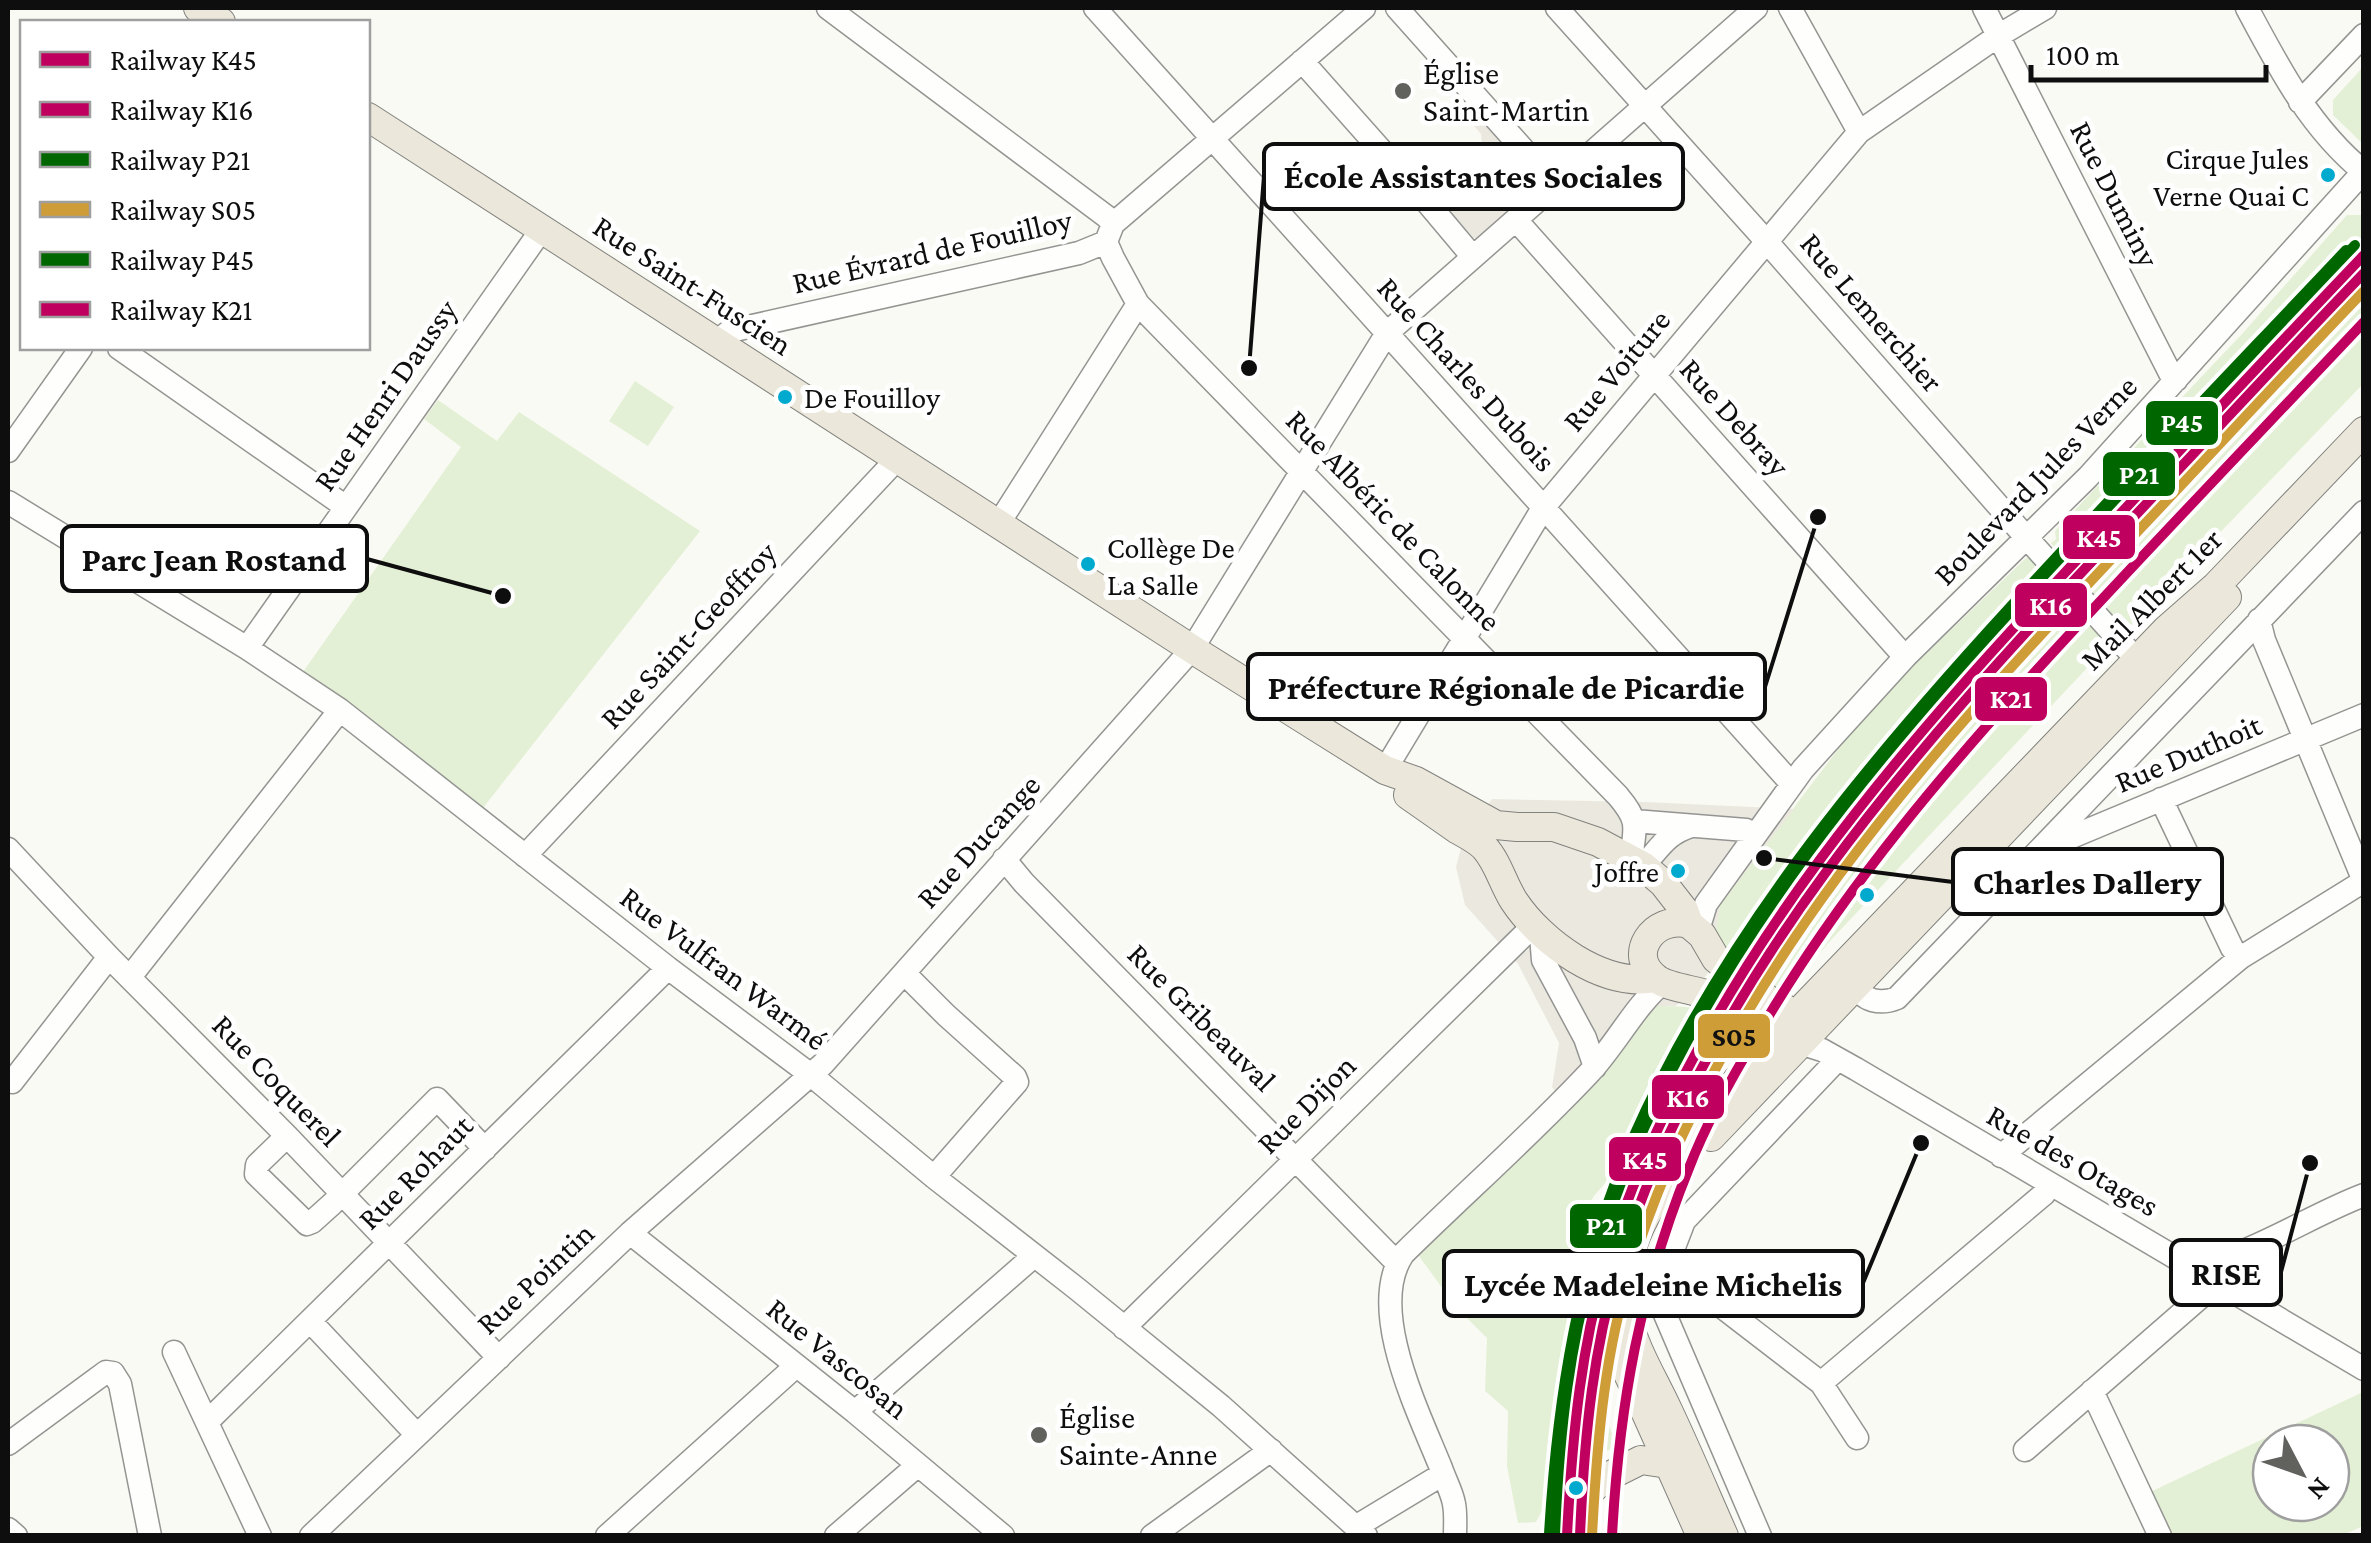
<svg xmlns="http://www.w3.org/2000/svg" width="2371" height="1543" viewBox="0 0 2371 1543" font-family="'Crimson Pro',serif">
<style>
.green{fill:#e3f0d5;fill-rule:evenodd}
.plaza{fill:#ebe9df}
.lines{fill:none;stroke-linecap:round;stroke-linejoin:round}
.minor-casing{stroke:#949492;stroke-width:25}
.major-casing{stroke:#82827f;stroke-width:30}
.minor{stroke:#fefefd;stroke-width:22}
.major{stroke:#ebe7da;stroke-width:28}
.rail-1-casing{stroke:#fff;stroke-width:18}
.rail-2-casing{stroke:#fff;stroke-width:18}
.rail-3-casing{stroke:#fff;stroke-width:18}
.rail-4-casing{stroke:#fff;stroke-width:18}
.rail-5-casing{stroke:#fff;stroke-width:18}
.rail-6-casing{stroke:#fff;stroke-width:18}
.rail-1{stroke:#bf005f;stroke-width:10}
.rail-2{stroke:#bf005f;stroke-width:10}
.rail-3{stroke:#060;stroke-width:10}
.rail-4{stroke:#cf9d38;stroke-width:10}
.rail-5{stroke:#060;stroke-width:10}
.rail-6{stroke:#bf005f;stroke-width:10}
.poi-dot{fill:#61615e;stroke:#fff;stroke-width:4}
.bus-dot{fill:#00a9ce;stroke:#fff;stroke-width:4}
.labels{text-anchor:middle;stroke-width:10;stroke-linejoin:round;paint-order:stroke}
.bus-label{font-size:30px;fill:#0e0e0e;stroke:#fff;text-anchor:end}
.poi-label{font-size:32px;fill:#0e0e0e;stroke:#fff;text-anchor:start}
.street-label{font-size:32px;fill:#0e0e0e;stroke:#fff}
.leader{fill:none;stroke:#0e0e0e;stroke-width:4}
.callout-dot{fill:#0e0e0e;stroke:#fff;stroke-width:4}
.callout{fill:#fff;stroke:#0e0e0e;stroke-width:4}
.callout-label{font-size:35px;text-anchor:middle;font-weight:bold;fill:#0e0e0e}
.line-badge{stroke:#fff;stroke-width:4}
.badge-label{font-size:28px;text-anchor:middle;font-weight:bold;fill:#fff}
.pale-badge-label{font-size:28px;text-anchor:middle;font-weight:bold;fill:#111}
</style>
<rect width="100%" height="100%" fill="#fafaf4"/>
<path class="green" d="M2363 67V144L2333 115V100Z
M2347 215H2363V238L2191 425 2062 558 2051 543 2056 539 2055 531 2242 334Z
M2363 285V384L2131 625 2103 651 1830 941 1783 997 1724 961 1715 930 1720 905 1842 744 1906 673 2026 558H2030L2044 577 2042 581 1911 730 1850 809 1877 831 1989 694 2093 577Z
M635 381 674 407 648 446 609 421Z
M438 400 497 441 519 412 700 531 483 808 325 686 303 672 461 447 424 419Z
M1655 1006C1680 1006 1711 1007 1732 1020L1735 1031 1594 1196 1578 1226 1567 1286 1571 1331 1617 1446 1577 1465 1555 1485 1536 1522 1518 1523 1507 1466 1508 1411 1485 1391 1487 1338 1456 1307 1416 1252 1570 1111 1597 1081 1622 1046Z
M2363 1392V1526L2343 1535H2168L2148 1493ZM2271 1443H2331V1503H2271Z"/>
<path class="plaza" d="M1482 118 1537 181V185L1477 238H1474L1418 176 1428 167 1437 176 1448 177 1482 146 1481 134 1474 126Z
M1492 799 1645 802 1794 809 1720 905 1710 970 1693 994 1675 1006H1655L1622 1046 1597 1081 1570 1111 1552 1087 1559 1043 1518 964 1465 905 1456 867 1462 844Z"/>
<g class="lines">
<g class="minor-casing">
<path id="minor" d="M828 8 1107 217 1113 224
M1095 8 1791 783
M1364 8 1113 224 1106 242 1113 258 1138 304 1618 796C1640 822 1635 827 1631 859
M1397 8 1555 185
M1557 8 1767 242 2017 527 2137 660
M1790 8 1859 132
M1984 8 2170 373 2176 380
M2247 8C2279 68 2310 128 2364 172
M1302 61 1420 194 1473 257
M2300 102 2364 35
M1516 220 1905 657
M716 342 730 331 1079 253 1106 242
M119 348 346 507
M8 451 81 348
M8 502 247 648 340 710 668 968 811 1075 934 1177 1076 1288 1221 1406 1366 1536
M999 523 1138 304
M2259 620 2264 640 2364 881
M247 648 542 229
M1385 770 1543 508 1859 132 1998 36 2045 8
M2161 799 2232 948 2240 958
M1634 821 1746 830 1755 834
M2045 848 2364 715
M8 849 109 957 287 1136 499 1358
M525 856 898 458
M1004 859 1024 883 1397 1263
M1643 866C1660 848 1666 834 1691 826
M1698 930 1706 904 1803 769 1905 657 2088 477 2363 172
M1541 935 1543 960 1585 1038 1595 1067
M904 973 946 1015 1015 1077 1017 1082 934 1177
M130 977 340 710
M1855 985C1863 1001 1880 1005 1897 998L2364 512
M1800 1043 1822 1050 1856 1069 2364 1369
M12 1082 109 957
M287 1136 257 1165 256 1174 307 1224 312 1222 332 1204 437 1099 485 1149
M2001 1156 2240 958 2364 881
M630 1233 855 1412 1003 1536
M1669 1266 1821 1383 1857 1438
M2192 1266C2250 1257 2308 1216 2364 1195
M310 1321 417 1435
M1124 1328 1533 926
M174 1352 260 1536
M1821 1383 2044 1194 2050 1185
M2092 1391 2160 1536
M855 1412 1034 1256
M207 1422 668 968
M8 1444 95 1380 106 1372 113 1373 120 1384 150 1536
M2025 1450 2204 1294 2214 1281
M1357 1526 1443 1474
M8 1529 16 1536
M311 1536 630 1233 823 1064 1192 649 1387 333 1756 8
M607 1536 796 1366
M836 1536 918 1465
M1152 1536 1271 1450
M1455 1536C1455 1525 1456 1514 1454 1504 1452 1492 1445 1480 1441 1468 1419 1413 1366 1309 1403 1254 1465 1193 1531 1135 1590 1072 1616 1044 1633 1009 1662 983
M1760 1536 1661 1305 1674 1247 1684 1221 1838 1059"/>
</g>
<g class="major-casing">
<path id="major" d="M198 8 221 22
M368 117 1192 649 1385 770 1416 781 1496 825 1517 827H1554L1598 842 1643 866 1663 883 1684 910 1689 924 1702 935 1716 959 1770 1001 1783 1007 1809 1032
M1408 795C1425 807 1441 818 1458 830 1467 835 1477 840 1484 847 1498 862 1503 884 1514 901 1541 942 1603 988 1655 978
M1689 924C1653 914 1625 956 1657 979 1667 987 1695 990 1709 995 1738 1008 1764 1025 1792 1039
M1711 1137 2227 597
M1681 1168C1645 1205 1616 1262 1627 1315 1634 1348 1653 1378 1667 1408 1687 1450 1705 1493 1724 1536
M1563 1536 1585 1496 1603 1479 1641 1460 1668 1464
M1701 1536C1681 1491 1661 1447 1641 1402 1626 1368 1605 1332 1602 1294 1598 1259 1616 1223 1634 1194L1794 1017 2167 629 2216 586 2364 431"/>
</g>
<use href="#minor" class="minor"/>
<use href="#major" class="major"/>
<g class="rail-1-casing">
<path id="rail-1" d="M1567 1536C1572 1438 1581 1338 1612 1244 1707 962 1907 739 2108 527 2193 436 2278 345 2364 255"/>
</g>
<g class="rail-2-casing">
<path id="rail-2" d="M1580 1536C1584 1439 1593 1341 1624 1248 1717 970 1914 750 2111 541 2196 452 2279 361 2364 273"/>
</g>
<g class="rail-3-casing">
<path id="rail-3" d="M1555 1535C1559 1437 1569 1337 1600 1242 1692 958 1896 732 2097 519 2183 428 2268 336 2355 245"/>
</g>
<g class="rail-4-casing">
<path id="rail-4" d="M1592 1536C1597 1440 1605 1343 1636 1253 1727 976 1924 758 2120 550 2202 464 2282 376 2364 291"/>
</g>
<g class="rail-5-casing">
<path id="rail-5" d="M1549 1534C1557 1399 1578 1265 1632 1140 1726 927 1879 748 2036 579 2138 468 2242 360 2346 250"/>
</g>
<g class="rail-6-casing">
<path id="rail-6" d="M1612 1536C1619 1407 1640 1288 1689 1168 1707 1121 1732 1077 1758 1034 1843 888 1954 759 2068 636 2166 530 2265 427 2364 322"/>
</g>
<use href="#rail-1" class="rail-1"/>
<use href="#rail-2" class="rail-2"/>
<use href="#rail-3" class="rail-3"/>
<use href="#rail-4" class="rail-4"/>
<use href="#rail-5" class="rail-5"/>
<use href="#rail-6" class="rail-6"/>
</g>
<g class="poi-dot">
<circle cx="1403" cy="91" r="10"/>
<circle cx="1039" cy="1435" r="10"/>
</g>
<g class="bus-dot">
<circle cx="2328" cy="175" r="9"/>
<circle cx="785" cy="397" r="9"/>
<circle cx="1088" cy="564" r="9"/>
<circle cx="1678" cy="871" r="9"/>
<circle cx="1867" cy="895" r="9"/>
<circle cx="1576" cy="1488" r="9"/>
</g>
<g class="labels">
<g class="bus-label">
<text x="2309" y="169">Cirque Jules<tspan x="2309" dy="37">Verne Quai C</tspan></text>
<text x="804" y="408" text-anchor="start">De Fouilloy</text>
<text x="1107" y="558" text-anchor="start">Collège De<tspan x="1107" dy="37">La Salle</tspan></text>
<text x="1659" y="882">Joffre</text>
</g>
<g class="poi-label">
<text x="1423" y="84">Église<tspan x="1423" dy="37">Saint-Martin</tspan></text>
<text x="1059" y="1428">Église<tspan x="1059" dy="37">Sainte-Anne</tspan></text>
</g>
<g class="street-label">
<text transform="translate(2115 194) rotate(63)" y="11">Rue Duminy</text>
<text transform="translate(932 251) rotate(-13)" y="11">Rue Évrard de Fouilloy</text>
<text transform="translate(693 285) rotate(33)" y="11">Rue Saint-Fuscien</text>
<text transform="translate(1872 312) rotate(49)" y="11">Rue Lemerchier</text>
<text transform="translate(1616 370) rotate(-50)" y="11">Rue Voiture</text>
<text transform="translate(1467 374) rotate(48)" y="11">Rue Charles Dubois</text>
<text transform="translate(385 395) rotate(-55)" y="11">Rue Henri Daussy</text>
<text transform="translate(1735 417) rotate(48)" y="11">Rue Debray</text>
<text transform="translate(2035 480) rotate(-46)" y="11">Boulevard Jules Verne</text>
<text transform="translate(1394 520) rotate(46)" y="11">Rue Albéric de Calonne</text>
<text transform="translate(2151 599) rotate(-45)" y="11">Mail Albert 1er</text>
<text transform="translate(688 635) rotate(-47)" y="11">Rue Saint-Geoffroy</text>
<text transform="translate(2188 753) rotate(-23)" y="11">Rue Duthoit</text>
<text transform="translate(978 841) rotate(-48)" y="11">Rue Ducange</text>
<text transform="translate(724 968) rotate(37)" y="11">Rue Vulfran Warmé</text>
<text transform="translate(1202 1017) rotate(45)" y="11">Rue Gribeauval</text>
<text transform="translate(277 1080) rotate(46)" y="11">Rue Coquerel</text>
<text transform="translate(1306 1104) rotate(-45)" y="11">Rue Dijon</text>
<text transform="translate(2073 1160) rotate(30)" y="11">Rue des Otages</text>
<text transform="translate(415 1172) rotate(-45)" y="11">Rue Rohaut</text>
<text transform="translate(535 1278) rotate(-43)" y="11">Rue Pointin</text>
<text transform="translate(838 1358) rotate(39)" y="11">Rue Vascosan</text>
</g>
</g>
<path class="leader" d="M1249 368L1264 176M503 596L367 559M1818 517L1765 687M1764 858L1953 882M2310 1163L2281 1272M1921 1143L1863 1283"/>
<g class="callout-dot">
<circle cx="1249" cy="368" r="10"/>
<circle cx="503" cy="596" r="10"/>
<circle cx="1818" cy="517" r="10"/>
<circle cx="1764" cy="858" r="10"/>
<circle cx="2310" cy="1163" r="10"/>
<circle cx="1921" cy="1143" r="10"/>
</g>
<g class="callout">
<rect x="1264" y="144" width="419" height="65" rx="10"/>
<rect x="62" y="526" width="305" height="65" rx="10"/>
<rect x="1248" y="654" width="517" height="65" rx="10"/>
<rect x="1953" y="849" width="269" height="65" rx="10"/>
<rect x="2171" y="1240" width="110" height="65" rx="10"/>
<rect x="1444" y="1251" width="419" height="65" rx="10"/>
</g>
<g class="callout-label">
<text x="1473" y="188">École Assistantes Sociales</text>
<text x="214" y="571">Parc Jean Rostand</text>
<text x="1506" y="699">Préfecture Régionale de Picardie</text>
<text x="2087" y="894">Charles Dallery</text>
<text x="2226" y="1285">RISE</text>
<text x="1653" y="1296">Lycée Madeleine Michelis</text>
</g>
<g class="line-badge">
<rect x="2144" y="399" width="76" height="48" rx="10" fill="#060"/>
<rect x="2101" y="450" width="76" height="48" rx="10" fill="#060"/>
<rect x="2061" y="513" width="76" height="48" rx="10" fill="#bf005f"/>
<rect x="2013" y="581" width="76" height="48" rx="10" fill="#bf005f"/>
<rect x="1973" y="675" width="76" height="48" rx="10" fill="#bf005f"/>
<rect x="1696" y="1012" width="76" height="48" rx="10" fill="#cf9d38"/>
<rect x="1650" y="1073" width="76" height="48" rx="10" fill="#bf005f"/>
<rect x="1607" y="1135" width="76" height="48" rx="10" fill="#bf005f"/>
<rect x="1568" y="1202" width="76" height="48" rx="10" fill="#060"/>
</g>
<g class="badge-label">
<text x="2182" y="432">P45</text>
<text x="2139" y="484">P21</text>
<text x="2099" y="547">K45</text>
<text x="2051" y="615">K16</text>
<text x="2011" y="708">K21</text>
<text x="1688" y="1107">K16</text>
<text x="1645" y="1169">K45</text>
<text x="1606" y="1235">P21</text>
</g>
<g class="pale-badge-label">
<text x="1734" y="1046">S05</text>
</g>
<rect width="2371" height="1543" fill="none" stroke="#0e0e0e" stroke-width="20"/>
<rect x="20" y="20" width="350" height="330" fill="#ffffff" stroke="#9f9f9f" stroke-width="2.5"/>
<rect x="40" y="52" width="50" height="15" fill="#bf005f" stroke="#9f9f9f" stroke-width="2.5"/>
<text x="110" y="70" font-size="30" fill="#0e0e0e">Railway K45</text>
<rect x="40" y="102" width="50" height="15" fill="#bf005f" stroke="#9f9f9f" stroke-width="2.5"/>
<text x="110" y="120" font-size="30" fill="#0e0e0e">Railway K16</text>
<rect x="40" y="152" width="50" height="15" fill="#006600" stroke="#9f9f9f" stroke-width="2.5"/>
<text x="110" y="170" font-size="30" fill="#0e0e0e">Railway P21</text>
<rect x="40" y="202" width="50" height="15" fill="#cf9d38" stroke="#9f9f9f" stroke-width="2.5"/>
<text x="110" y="220" font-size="30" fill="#0e0e0e">Railway S05</text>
<rect x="40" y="252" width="50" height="15" fill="#006600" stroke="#9f9f9f" stroke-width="2.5"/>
<text x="110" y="270" font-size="30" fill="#0e0e0e">Railway P45</text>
<rect x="40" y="302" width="50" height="15" fill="#bf005f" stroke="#9f9f9f" stroke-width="2.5"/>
<text x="110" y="320" font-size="30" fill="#0e0e0e">Railway K21</text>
<g transform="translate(2301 1473) rotate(131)"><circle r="48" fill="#ffffff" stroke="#9f9f9f" stroke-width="2.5"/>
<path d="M0-8L18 38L0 25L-18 38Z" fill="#61615e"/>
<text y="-15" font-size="28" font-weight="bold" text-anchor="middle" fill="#0e0e0e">N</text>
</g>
<path d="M2031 65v15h235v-15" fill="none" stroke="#0e0e0e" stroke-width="5"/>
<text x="2046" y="65" font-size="30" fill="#0e0e0e" stroke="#ffffff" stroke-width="8" paint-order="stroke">100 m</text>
</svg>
